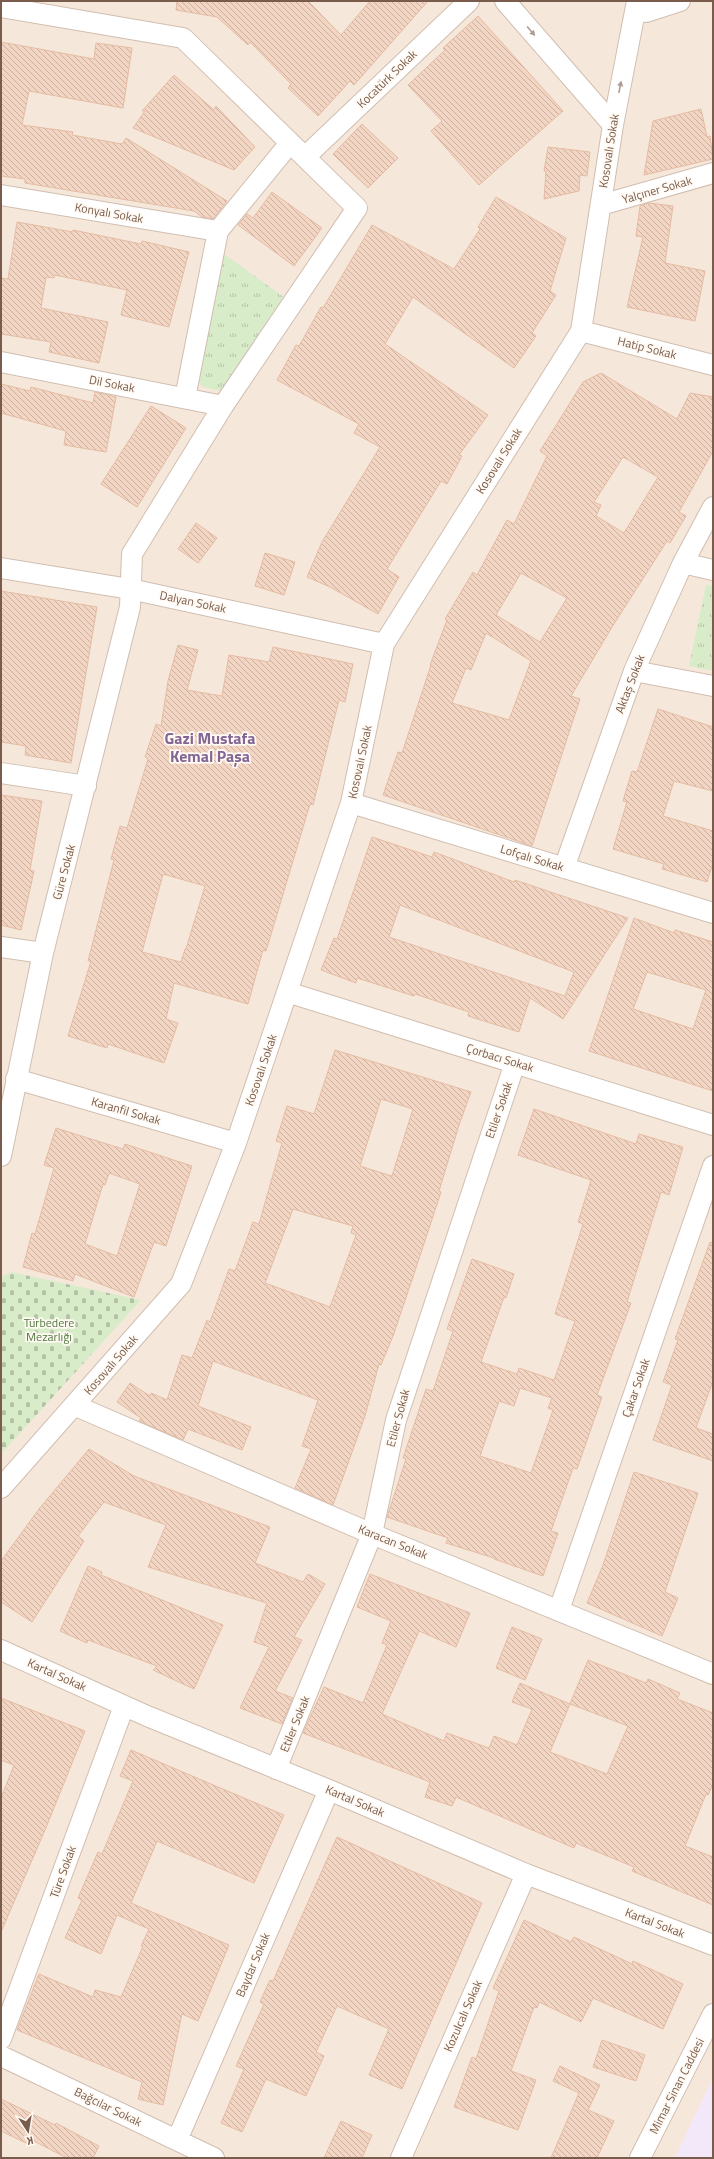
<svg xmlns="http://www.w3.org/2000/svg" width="714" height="2159" viewBox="0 0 714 2159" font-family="'Titillium Web',sans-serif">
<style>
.residential{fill:#f5e8da}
.education{fill:#f3e8fa}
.grass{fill:url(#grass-tufts)}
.cemetery{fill:url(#cemetery-stones)}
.building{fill:url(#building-back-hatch);stroke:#e6bba3;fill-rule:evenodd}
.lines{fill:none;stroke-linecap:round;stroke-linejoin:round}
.minor-casing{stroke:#d1beb0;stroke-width:22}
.minor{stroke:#fff;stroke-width:20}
.oneway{fill:#af9d94}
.labels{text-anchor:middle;stroke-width:3.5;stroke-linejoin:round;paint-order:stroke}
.street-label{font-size:12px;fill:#7a5c4d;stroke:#fffaf3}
.park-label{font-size:12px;fill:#537a41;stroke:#fffaf3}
.district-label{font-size:16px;font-weight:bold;fill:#846695;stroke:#fffaf3}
</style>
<defs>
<pattern id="grass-tufts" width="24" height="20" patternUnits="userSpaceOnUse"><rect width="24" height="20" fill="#d8ecc9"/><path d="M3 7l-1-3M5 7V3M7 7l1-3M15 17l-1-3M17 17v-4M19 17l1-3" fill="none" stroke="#b4c2a5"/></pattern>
<pattern id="cemetery-stones" width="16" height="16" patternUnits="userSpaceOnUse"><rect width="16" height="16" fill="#d8ecc9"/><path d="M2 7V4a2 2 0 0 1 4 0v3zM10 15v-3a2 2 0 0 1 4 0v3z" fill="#b4c2a5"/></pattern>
<pattern id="building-back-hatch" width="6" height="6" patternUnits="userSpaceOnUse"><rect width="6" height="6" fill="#f3d5c3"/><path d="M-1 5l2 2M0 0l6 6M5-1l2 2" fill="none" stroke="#cab0a1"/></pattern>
</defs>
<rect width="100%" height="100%" fill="#fdf6ec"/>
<path class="residential" d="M1 1H713V2158H1Z"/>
<path class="education" d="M713 2077V2158H675Z"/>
<path class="grass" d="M220 251 285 298 227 392 203 387 194 378Z
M706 585 713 586V671L689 666Z"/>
<path class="cemetery" d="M11 1272 141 1300 1 1454V1277Z"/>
<path class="building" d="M177 1H308L341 35 370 1H428L354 85 350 81 318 116 288 88 291 84 250 42 248 45 217 17 176 10Z
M478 16 563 111 479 185 431 131 442 121 408 85 445 50 443 48Z
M1 42 94 59 96 43 132 48 123 108 29 91 22 125 73 132 72 135 122 144 126 138 227 201 213 219 202 217 194 211 25 183V179L1 176Z
M174 75 214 110 216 106 255 147 234 170 133 128 145 111H142Z
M701 109 707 137 710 136 713 159 644 175 653 121Z
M362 124 398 158 368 188 333 154Z
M548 147 590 152 587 176 580 175 579 191 544 199 546 171H544Z
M272 192 322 228 294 266 238 225 247 214 253 218Z
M496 197 566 238 550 291 556 295 532 333 536 336 514 368 413 297 385 344 488 415 459 455 462 456 447 484 441 481 387 569 399 577 378 614 330 587 307 577 322 542 380 447 354 433 359 424 277 380 296 345 299 346 321 307 323 308 372 225 454 269 480 229 478 227Z
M649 203 673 206 665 263 705 271 695 321 627 307 643 237 636 236 640 206Z
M17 222 73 232V230L141 244 142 241 189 252 169 327 121 315 127 290 55 275 54 278 46 277 41 308 108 322 99 363 49 352 51 342 1 334V278L8 279Z
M601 373 677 419 690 393 713 397V451L679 512 686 516 670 543 667 541 612 627 571 696 580 699 532 846 383 795 398 752 402 753 431 665H430L447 620 445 619 473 572 477 575 507 520 514 524 547 456 540 451 583 382ZM623 457 658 477 624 533 596 516 601 505 594 502ZM521 573 567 598 540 642 496 615ZM486 633 531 661 509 720 452 703 466 668 471 670Z
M1 384 30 391 31 387 93 403 95 392 116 397 106 452 64 445 66 431 1 413Z
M151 406 186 428 137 507 101 484Z
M196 523 217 538 198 563 178 549Z
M265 553 295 562 284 595 255 586Z
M1 591 97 607 71 763 25 755 26 746 1 742Z
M178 645 198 650 187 690 222 696 229 655 269 662 273 647 353 664 345 702 339 700 313 805 310 804 266 951 263 950 248 1004 174 983 166 1019 178 1023 164 1063 108 1044 107 1048 68 1036 91 961H88L114 860 111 859 120 826 127 828 148 759 145 757 156 724 161 726 168 681ZM163 874 205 886 186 949H185L181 962 142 952Z
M658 709 713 727V791L674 781 663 816 713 831V863L707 882 662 869 664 864 613 849 627 802 623 801 632 771 637 772Z
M1 795 42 801 30 870 34 871 21 930 1 925Z
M372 837 432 857 434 852 514 882 515 880 628 918 563 1019 530 998 519 1032 468 1016 469 1012 415 994 414 996 357 978 356 983 321 970 334 938 337 939ZM400 905 574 972 565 996 389 937Z
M634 918 674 933 675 930 713 942V1091L589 1051ZM647 972 706 990 693 1029 633 1009Z
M335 1050 471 1092 459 1125 439 1191 441 1192 414 1274 393 1336 381 1365 379 1364 365 1416 333 1505 295 1488 311 1449 302 1446 318 1400 213 1361 198 1406 251 1427 242 1450 188 1429 183 1440 139 1421 141 1418 117 1402 130 1383 150 1396 151 1393 167 1400 182 1355 192 1358 207 1320 210 1322 229 1269 235 1271 253 1222 259 1224 282 1143 276 1141 287 1106 314 1114ZM381 1099 413 1109 392 1176 360 1166ZM293 1209 353 1226 351 1233 356 1235 330 1307 265 1283Z
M534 1109 636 1144 639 1134 683 1147 669 1195 661 1192 627 1302 631 1303 597 1395 602 1397 577 1469 573 1468 551 1531 558 1533 543 1576 494 1559V1558L446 1543 448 1538 387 1517 406 1459 403 1458 426 1389 433 1391 453 1331 447 1329 472 1259 514 1274 506 1298 504 1297 481 1362 517 1374 519 1368 554 1380 575 1321 555 1314 583 1224 578 1222 591 1180 518 1155ZM520 1388 552 1398 548 1408 553 1410 531 1473 480 1456 499 1401 514 1406Z
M56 1128 123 1149 125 1144 192 1166 166 1246 154 1242 134 1297 75 1274 73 1281 23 1267 32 1233 35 1234 54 1168 44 1165ZM109 1173 140 1184 117 1256 85 1244 103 1184 105 1185Z
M710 1242 713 1243V1381L696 1428 713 1434V1461L653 1440 672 1385 663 1382 678 1340 675 1339Z
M89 1449 134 1476 270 1527 255 1563 303 1582 308 1574 325 1584 294 1637 302 1640 275 1691 293 1698 282 1724 240 1708 269 1647 254 1642 267 1603 148 1567 166 1525 104 1502 78 1536 84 1541 32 1622 1 1602V1561L39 1509Z
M634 1472 698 1493 665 1592 678 1598 662 1636 587 1603 603 1565Z
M88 1566 102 1572 101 1575 223 1625 194 1689 153 1670 157 1666 88 1640 87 1643 60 1631Z
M370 1574 470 1613 456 1647 419 1631 382 1714 444 1741 447 1733 489 1748 494 1736 517 1745 532 1709 512 1702 520 1683 570 1704 588 1660 646 1683 648 1679 680 1693 677 1699 713 1713V1784L708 1795 706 1794 685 1846 713 1857V1905L632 1871 634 1867 576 1843 574 1848 456 1797 452 1806 425 1797 430 1782 303 1733 324 1687 363 1703 387 1645 382 1643 391 1621 357 1607ZM570 1704 628 1726 607 1774 550 1752Z
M512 1627 542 1639 525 1680 496 1668Z
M1 1698 85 1731 45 1830 1 1932V1798L14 1765 1 1760Z
M131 1750 284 1815 254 1883 157 1841 131 1903 229 1945 198 2021 182 2014 163 2105 138 2099 142 2082 17 2030 39 1974 93 1997 95 1990 121 1997 143 1946H141L149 1929 117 1915 101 1954 65 1938 82 1900 78 1898 98 1852 102 1854 133 1781 120 1776Z
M337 1837 482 1903 402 2089 369 2075 389 2029 337 2006 316 2052 324 2056 306 2096 266 2079 242 2132 221 2123 244 2069 236 2066 264 2004 260 2002 270 1980 273 1981Z
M524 1920 571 1942 574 1937 632 1964 633 1961 683 1984 663 2029 593 1998 581 2022 539 2002 537 2008 534 2007 511 2071 536 2080 518 2130 454 2107 472 2057 476 2059 499 1991 493 1988Z
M602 2040 645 2055 636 2081 593 2067Z
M560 2066 600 2085 588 2110 614 2121 597 2158H551L579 2093 553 2081Z
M1 2099 55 2125 56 2123 99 2146 93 2158H67L30 2139 28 2144 1 2131Z
M341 2121 372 2135 362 2158H324Z"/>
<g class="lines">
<g class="minor-casing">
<path id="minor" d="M505 1 613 125
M1 7 183 38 357 208 223 406 132 554 130 607 43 953 1 1156
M636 9 646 12 680 1
M305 157 469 1
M1 195 218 231
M601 205 713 173
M581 331 713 365
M1 362 223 406
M185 398 218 231 290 143
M683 563 713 570
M1 568 130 589 384 644
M634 671 713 686
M1 773 86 786
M351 803 713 913
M564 868 634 671 683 563 713 507
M1 947 43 953
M287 992 713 1125
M16 1079 236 1143
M76 1406 372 1534 713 1674
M1 1488 181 1284 236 1143 351 803 384 644 581 331 613 125 637 1
M559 1610 713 1166
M1 1650 147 1716 329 1790 526 1874 713 1945
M276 1769 372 1534 396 1420 515 1063
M1 2039 124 1706
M1 2056 214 2158
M177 2140 329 1790
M401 2158 526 1874
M640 2158 713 2014"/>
</g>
<use href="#minor" class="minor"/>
</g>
<defs><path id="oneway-solid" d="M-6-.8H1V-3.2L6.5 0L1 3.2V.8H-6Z"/></defs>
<g class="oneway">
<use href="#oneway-solid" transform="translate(531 31) rotate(49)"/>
<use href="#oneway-solid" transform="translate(620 87) rotate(-79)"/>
</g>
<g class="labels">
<g class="street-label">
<text transform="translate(387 79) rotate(-44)" y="4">Kocatürk Sokak</text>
<text transform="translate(609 151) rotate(-81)" y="4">Kosovalı Sokak</text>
<text transform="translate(657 190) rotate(-16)" y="4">Yalçıner Sokak</text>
<text transform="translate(109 213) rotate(10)" y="4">Konyalı Sokak</text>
<text transform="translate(647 348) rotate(14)" y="4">Hatip Sokak</text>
<text transform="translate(112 384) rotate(11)" y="4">Dil Sokak</text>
<text transform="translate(499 461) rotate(-58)" y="4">Kosovalı Sokak</text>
<text transform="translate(193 602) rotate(12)" y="4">Dalyan Sokak</text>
<text transform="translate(630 684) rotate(-69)" y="4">Aktaş Sokak</text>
<text transform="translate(360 762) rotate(-78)" y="4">Kosovalı Sokak</text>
<text transform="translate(532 858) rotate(17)" y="4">Lofçalı Sokak</text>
<text transform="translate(64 872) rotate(-75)" y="4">Güre Sokak</text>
<text transform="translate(500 1058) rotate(17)" y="4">Çorbacı Sokak</text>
<text transform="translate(261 1070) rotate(-71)" y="4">Kosovalı Sokak</text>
<text transform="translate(499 1110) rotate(-71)" y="4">Etiler Sokak</text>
<text transform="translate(126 1111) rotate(16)" y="4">Karanfil Sokak</text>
<text transform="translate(111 1365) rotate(-49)" y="4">Kosovalı Sokak</text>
<text transform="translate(636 1388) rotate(-71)" y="4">Çakar Sokak</text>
<text transform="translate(398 1418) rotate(-75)" y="4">Etiler Sokak</text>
<text transform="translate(393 1542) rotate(22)" y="4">Karacan Sokak</text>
<text transform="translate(57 1675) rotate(24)" y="4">Kartal Sokak</text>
<text transform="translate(295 1724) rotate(-68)" y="4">Etiler Sokak</text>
<text transform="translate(355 1801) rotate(23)" y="4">Kartal Sokak</text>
<text transform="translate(63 1872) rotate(-70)" y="4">Türe Sokak</text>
<text transform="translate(655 1923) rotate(21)" y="4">Kartal Sokak</text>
<text transform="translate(253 1965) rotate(-67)" y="4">Baydar Sokak</text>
<text transform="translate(463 2016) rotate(-66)" y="4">Kozulcalı Sokak</text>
<text transform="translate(677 2086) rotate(-63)" y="4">Mimar Sinan Caddesi</text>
<text transform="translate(108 2107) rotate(26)" y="4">Bağcılar Sokak</text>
</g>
<g class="park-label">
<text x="49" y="1327">Türbedere<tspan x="49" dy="14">Mezarlığı</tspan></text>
</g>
<g class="district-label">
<text x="210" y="744">Gazi Mustafa<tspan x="210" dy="18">Kemal Paşa</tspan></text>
</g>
</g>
<rect width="714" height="2159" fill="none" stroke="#7a5c4d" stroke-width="4"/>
<g transform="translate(28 2131) rotate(168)" stroke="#fffaf3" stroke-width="3" paint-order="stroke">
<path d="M0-3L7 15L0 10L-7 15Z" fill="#7a5c4d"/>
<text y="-6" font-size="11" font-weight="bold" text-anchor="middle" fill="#7a5c4d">K</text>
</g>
</svg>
